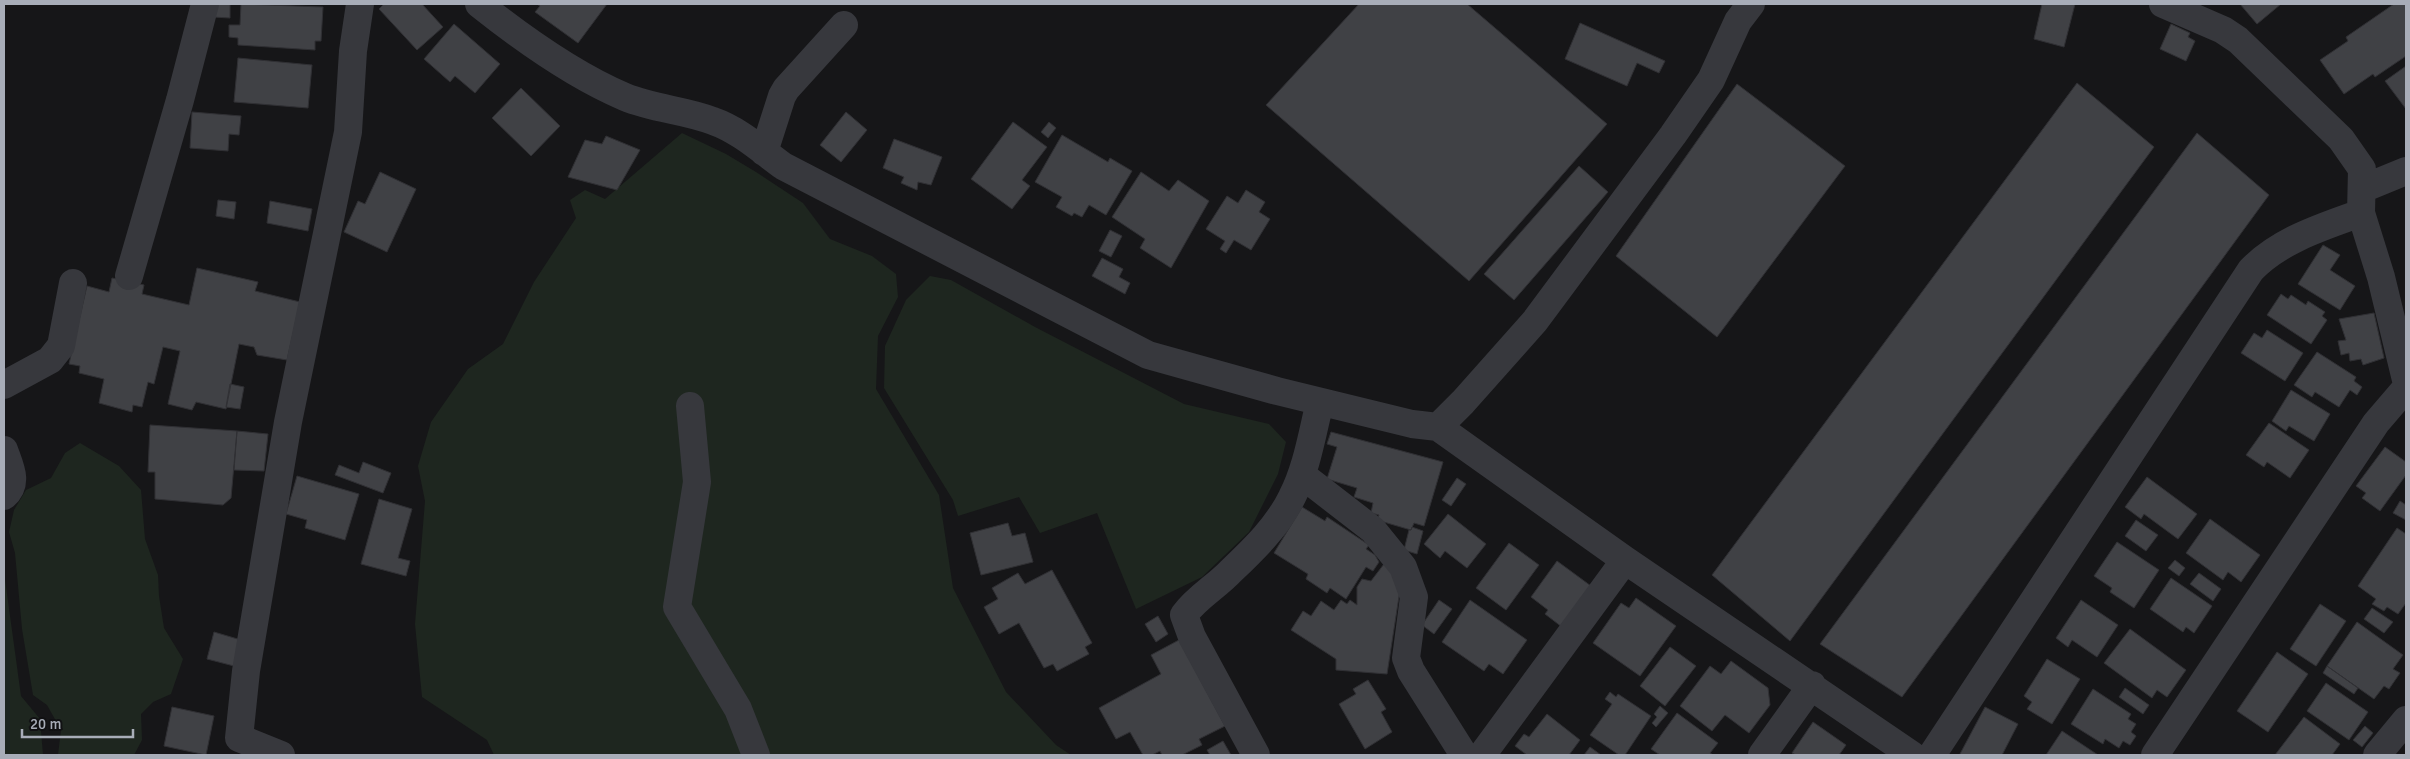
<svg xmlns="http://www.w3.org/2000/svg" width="2410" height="759" viewBox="0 0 2410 759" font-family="Signika,sans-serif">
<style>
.green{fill:#1e261f}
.building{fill:#404145;stroke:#303034}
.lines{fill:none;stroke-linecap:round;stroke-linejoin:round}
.minor{stroke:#37383d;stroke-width:28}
</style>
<rect width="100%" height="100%" fill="#161618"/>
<path class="green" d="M682 133 726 154 756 172 803 203 830 239 872 256 896 274 898 297 878 336 876 389 939 495 953 588 1006 692 1056 745 1071 755H494L487 740 422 697 415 624 425 501 418 466 431 422 468 369 503 344 534 282 576 218 570 200 585 190 605 199Z
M930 276 951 280 1035 327 1184 404 1269 424 1286 442 1278 474 1249 532 1202 577 1136 609 1097 513 1040 533 1019 497 958 516 953 500 884 388 885 346 906 300Z
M80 443 119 466 141 490 145 539 158 575 159 596 164 628 183 659 171 694 153 702 141 714 142 740 134 755H58L61 730 47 705 33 695 22 629 15 553 9 532 14 510 26 490 51 478 65 453Z
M4 572 21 696 40 719 43 755H4Z"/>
<path class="building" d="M216 4H230V18L213 17Z
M241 4 323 7 321 41H315V50L238 45V38L229 37V25H240Z
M384 4H422L443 27 417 50 379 9Z
M537 4H607L578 43 535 12 540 6Z
M1359 4H1467L1607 124 1469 281 1266 105Z
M2042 4H2075L2064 47 2034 39Z
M2240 4H2281L2257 24Z
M2394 4H2406V56L2375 77 2373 74 2344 94 2320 60 2348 41 2346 37Z
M1580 23 1665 61 1659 73 1637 63 1627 86 1565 59Z
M454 24 500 64 475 93 455 76 450 82 424 59Z
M2171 24 2190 33 2188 37 2195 41 2186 61 2160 49Z
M238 58 312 65 308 108 234 102Z
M2406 66V109L2385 81Z
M2077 83 2154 147 1790 641 1712 575Z
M1737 84 1845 166 1717 337 1616 256Z
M521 88 560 126 531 156 492 118Z
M192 112 241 116 239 135 229 134 228 151 190 148Z
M846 112 867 130 841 162 820 145Z
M1013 122 1047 147 1022 180 1030 186 1012 209 971 179Z
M1049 122 1056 128 1048 138 1041 132Z
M2197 133 2269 195 1902 697 1820 644Z
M1062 135 1108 162 1110 158 1132 171 1106 215 1089 205 1082 217 1074 213 1072 216 1056 207 1062 197 1035 182Z
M606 136 640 150 617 190 568 177 585 140 602 144Z
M894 139 942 157 931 185 918 182 917 190 901 183 904 177 883 168Z
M1579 166 1608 192 1514 300 1484 274Z
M380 172 416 189 387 252 344 232 358 201 365 204Z
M1141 172 1169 191 1178 180 1209 201 1171 268 1140 248 1145 239 1112 217Z
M1246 190 1265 202 1259 212 1270 219 1251 250 1234 240 1226 253 1220 249 1225 241 1206 229 1227 196 1238 203Z
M218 200 236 202 234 219 216 216Z
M270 201 312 209 308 231 267 223Z
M1110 230 1122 236 1111 257 1099 251Z
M2323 245 2340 255 2330 270 2355 286 2340 310 2298 284Z
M1102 258 1123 269 1119 277 1130 283 1125 294 1092 276Z
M197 268 258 282 255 291 300 302 287 360 257 355 254 347 239 344 226 409 196 402 192 410 168 404 180 351 163 347 154 384 148 382 142 407 133 405 132 412 99 403 104 379 79 373 80 366 69 364 87 286 109 292 112 278 144 285 142 294 189 305Z
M2281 294 2288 299 2291 295 2306 305 2308 301 2325 312 2322 316 2327 320 2311 344 2267 315Z
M2374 313 2384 358 2363 365 2361 359 2350 361 2349 353 2341 355 2338 341 2346 340 2339 319Z
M2267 330 2303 353 2285 381 2241 353 2254 333 2262 338Z
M2317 352 2356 377 2354 381 2362 387 2357 395 2350 390 2339 407 2315 392 2312 397 2294 385Z
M230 384 244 387 240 409 226 407Z
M2291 390 2330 414 2314 441 2289 426 2286 431 2272 421Z
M2269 423 2309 450 2290 478 2267 462 2264 467 2246 455Z
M150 425 237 431 231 498 223 505 155 499V472H148Z
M237 431 268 434 264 471 234 470Z
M1331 432 1443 462 1424 526 1414 523 1411 530 1377 520 1379 515 1371 513 1373 503 1354 497 1357 488 1327 479 1337 447 1327 444Z
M2385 447 2406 462V475L2380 511 2362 498 2366 493 2356 486Z
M363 462 391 473 383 493 335 475 339 465 359 473Z
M297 476 359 494 345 540 305 528 307 520 286 514Z
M2147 477 2197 514 2178 539 2144 514 2141 519 2125 507Z
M1457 478 1466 484 1451 506 1442 500Z
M379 499 412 509 398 558 410 561 406 576 361 564Z
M2400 501 2406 505V520L2393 513Z
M1302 507 1325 521 1327 517 1369 545 1366 549 1375 555 1379 562 1373 571 1366 567 1346 599 1330 588 1327 593 1306 579 1308 574 1274 553Z
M1448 514 1486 544 1467 568 1445 551 1440 558 1424 544Z
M2210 519 2260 555 2241 582 2228 572 2223 580 2186 553Z
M2136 520 2158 535 2146 551 2125 536Z
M1008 523 1012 536 1025 533 1033 562 981 575 970 533Z
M1412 527 1423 531 1417 554 1404 550 1409 530H1411Z
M2397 528 2406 534V603L2398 614 2387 607 2384 611 2372 604 2376 599 2358 586Z
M2117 542 2159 570 2134 608 2110 592 2112 588 2094 576Z
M1509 543 1539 565 1506 610 1476 588Z
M2175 560 2185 568 2179 576 2168 568Z
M1557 561 1591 586 1562 627 1545 614 1548 610 1531 597Z
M1384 564 1390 569 1400 590 1387 674 1336 670V659L1291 630 1303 611 1311 616 1321 601 1334 610 1341 600 1347 604 1350 600 1357 605V587L1362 579 1371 581Z
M1052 570 1092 643 1085 647 1089 654 1057 671 1053 664 1044 668 1019 623 999 634 984 607 998 599 992 588 1018 573 1025 584Z
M2199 573 2221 589 2213 601 2190 584Z
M2171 578 2212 606 2194 633 2186 627 2183 632 2150 609Z
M1636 598 1676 626 1640 676 1593 643 1621 603 1629 608Z
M1439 600 1452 609 1434 634 1422 625Z
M1470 600 1527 640 1503 674 1489 664 1484 671 1442 642Z
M2081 600 2118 625 2097 657 2072 640 2068 647 2056 638Z
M2320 604 2346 621 2316 666 2290 649Z
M2372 608 2393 622 2384 633 2364 619Z
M1158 616 1168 634 1156 642 1145 624Z
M2357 622 2403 655 2393 669 2400 673 2389 689 2384 686 2374 699 2327 666Z
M2130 629 2186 670 2167 697 2157 690 2152 698 2104 663Z
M214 632 241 640 234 666 207 659Z
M1179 640 1225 726 1199 739 1202 745 1182 755H1162L1160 751 1152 755H1143L1130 732 1116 739 1099 708 1161 674 1151 655Z
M1670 647 1696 666 1665 706 1640 686Z
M2277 652 2308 674 2268 732 2237 711Z
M2047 659 2080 679 2052 724 2027 709 2032 702 2024 696Z
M1731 661 1768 688 1770 705 1749 733 1725 715 1712 731 1680 706 1710 666 1721 674Z
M2327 666 2358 688 2354 694 2323 673Z
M1368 680 1386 709 1381 712 1392 732 1365 749 1339 704 1356 694 1353 689Z
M2326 683 2368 712 2349 740 2307 711Z
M2125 688 2149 705 2143 714 2119 697Z
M2093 689 2131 714 2128 719 2136 724 2131 732 2136 736 2130 745 2123 741 2119 748 2105 739 2103 744 2071 724Z
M1610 692 1616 697 1618 694 1651 716 1625 755H1619L1590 735 1612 704 1605 699Z
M1660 706 1668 713 1656 727 1652 723 1657 717 1654 714Z
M172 707 214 716 206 755 164 746Z
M1985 707 2018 724 2002 755H1962L1960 754Z
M1677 713 1718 743 1710 753 1713 755H1660L1651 749Z
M1547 714 1580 740 1569 755H1527L1515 746 1524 734 1529 737Z
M2304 717 2340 744 2332 755H2275Z
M1813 722 1846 745 1839 755H1796L1792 753Z
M2365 726 2373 733 2362 747 2353 740Z
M2062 731 2098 755H2046Z
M1223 741 1231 755H1210L1207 750Z
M1590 747 1601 755H1584Z"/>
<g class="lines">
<path class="minor" d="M479 4C523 39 573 75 625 97 654 109 685 110 713 121 739 130 761 150 783 166L1148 355 1277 391 1412 424 1438 427 1463 402 1535 321 1673 135 1711 80 1738 21 1751 4
M2163 4 2223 30 2238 40 2341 139 2362 169 2361 213 2381 277 2406 380
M764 152 782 96 786 89 844 25
M2362 189 2406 171
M129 276 180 100 205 4
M4 385 50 360 61 346 73 283
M690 406 697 482 677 607 738 709 756 755
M1438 427 1625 560 1912 755
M4 450C10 467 19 483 4 496
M1302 475 1373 530 1403 567 1414 597 1406 658 1411 671 1464 755
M281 755 239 738 246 671 288 422 348 132 353 51 360 4
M1256 755 1192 637 1184 615C1197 597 1216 587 1231 571 1254 549 1278 526 1292 497 1307 468 1312 434 1320 402
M1482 755 1625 560
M1762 755 1812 685
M1932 755 2251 270C2280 240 2322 227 2361 213
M2155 755 2376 423 2406 388
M2377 755 2406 720"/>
</g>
<rect width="2410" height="759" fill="none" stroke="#a8adb8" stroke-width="10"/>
<path d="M22 729v8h111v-8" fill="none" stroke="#a8adb8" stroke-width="2.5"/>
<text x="30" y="729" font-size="15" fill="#a8adb8" stroke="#111113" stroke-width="4" paint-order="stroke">20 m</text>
</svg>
